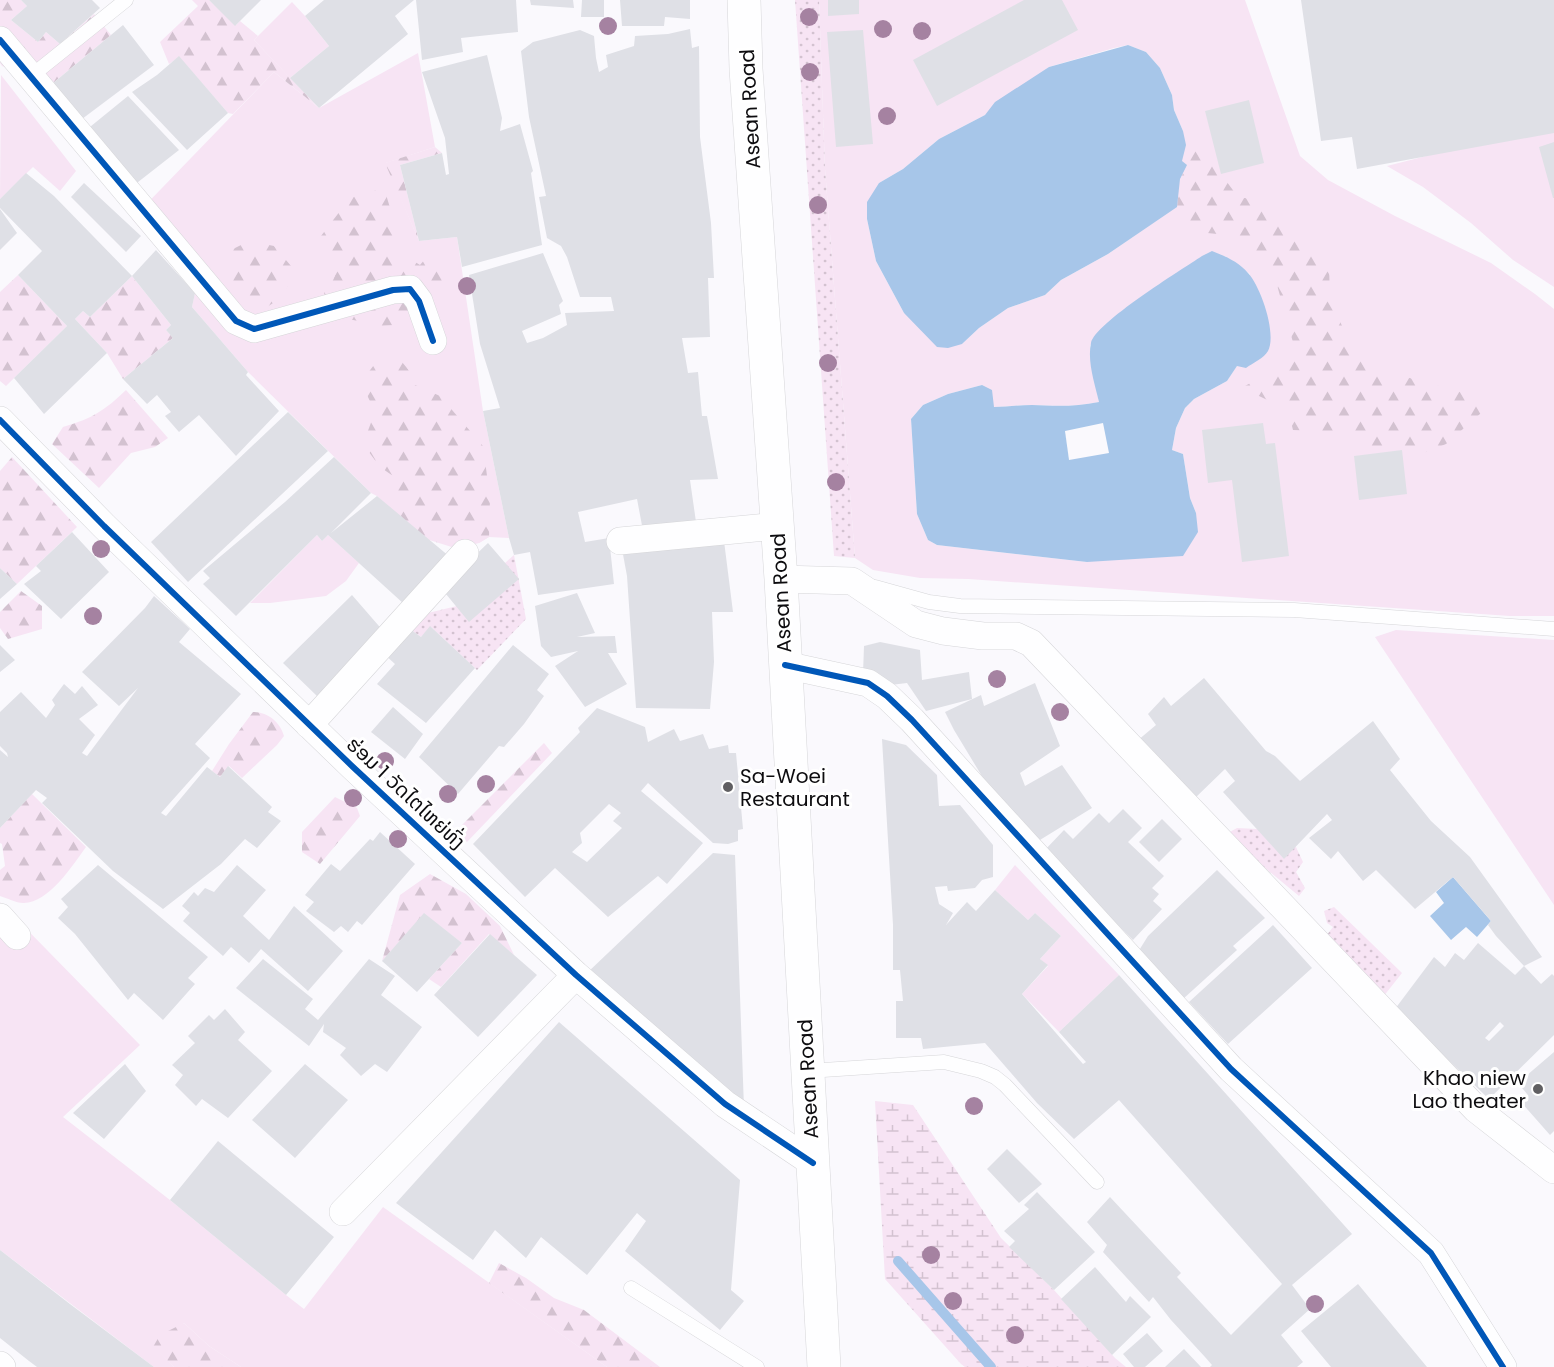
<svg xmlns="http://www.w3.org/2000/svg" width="1554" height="1367" viewBox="0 0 1554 1367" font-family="Poppins,'Noto Sans Lao',sans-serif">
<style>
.grass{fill:#f7e4f4;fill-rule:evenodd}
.forest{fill:url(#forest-firs)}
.wetland{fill:url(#wetland-marsh)}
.park{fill:url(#park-dots)}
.water{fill:#a7c6e9}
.pier{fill:#faf9fd}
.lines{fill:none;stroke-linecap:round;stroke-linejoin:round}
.stream{stroke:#a7c6e9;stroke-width:10}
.building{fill:#dfe0e6;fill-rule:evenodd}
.lane-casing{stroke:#d6d6d9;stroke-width:15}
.street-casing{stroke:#d6d6d9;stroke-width:28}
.primary-casing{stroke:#d6d6d9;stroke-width:34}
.lane{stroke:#fefeff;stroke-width:14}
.street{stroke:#fefeff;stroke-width:27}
.primary{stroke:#fefeff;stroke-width:33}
.cycleway-casing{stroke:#fff;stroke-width:10}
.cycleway{stroke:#0057b8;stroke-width:6}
.tree{fill:#a582a1}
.poi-dot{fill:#605f62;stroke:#fff;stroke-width:2}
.labels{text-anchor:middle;stroke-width:6;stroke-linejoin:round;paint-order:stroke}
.street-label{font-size:20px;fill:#0d0c0f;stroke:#fff}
.poi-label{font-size:20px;fill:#0d0c0f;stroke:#fff;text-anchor:start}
</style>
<defs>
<pattern id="forest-firs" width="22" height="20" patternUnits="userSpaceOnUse" patternTransform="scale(1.5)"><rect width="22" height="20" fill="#f7e4f4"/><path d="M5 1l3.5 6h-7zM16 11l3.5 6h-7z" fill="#d3c2d0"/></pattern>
<pattern id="wetland-marsh" width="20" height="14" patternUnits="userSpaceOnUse" patternTransform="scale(1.5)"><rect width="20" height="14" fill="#f7e4f4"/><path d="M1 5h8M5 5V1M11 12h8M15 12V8" fill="none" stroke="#d3c2d0"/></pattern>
<pattern id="park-dots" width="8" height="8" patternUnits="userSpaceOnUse" patternTransform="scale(1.5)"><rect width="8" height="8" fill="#f7e4f4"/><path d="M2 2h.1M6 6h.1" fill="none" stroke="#d3c2d0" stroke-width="1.8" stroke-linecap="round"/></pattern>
</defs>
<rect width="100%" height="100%" fill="#faf9fd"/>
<path class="grass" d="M819 0H1245L1300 156 1328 180 1395 216 1491 263 1535 294 1554 309V616H1510L968 579 920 578 873 570 855 558 825 169ZM1128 45 1146 52 1160 68 1172 95 1174 110 1183 131 1182 161 1176 207 1108 254 1061 280 1045 295 1008 308 979 328 962 344 904 313 876 261 867 219 879 183 903 169 939 139 985 115 1049 67 1114 48ZM1225 256 1250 274 1237 366 1227 381 1194 399 1185 408 1176 428 1172 450 1183 454 1190 498 1196 513 1087 562 937 545 928 540 917 514 911 419 923 405 948 394 982 385 993 407C1006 407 1019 405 1032 405 1057 406 1074 407 1099 402L1091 362 1090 345Z
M292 2 305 16 329 46 290 78 254 40Z
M418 53 435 147 386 163 419 241 457 237 483 411 509 538 489 537 479 543 423 538 377 496 371 493 248 372 192 307 195 292 132 219 274 72 319 108Z
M1 75 76 171 60 191 33 167 0 199Z
M1554 132V287L1513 260 1471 223 1423 187 1387 166 1489 140Z
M317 535 322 541 328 535 359 563 346 581 326 596 270 603H250Z
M1396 630 1554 640V905L1375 637Z
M1015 865 1119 975 1059 1032 1022 994 1048 966 1040 959 1061 936 1035 913 1028 920 995 890Z
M0 902 140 1045 63 1117 170 1200 286 1295 304 1309 383 1207 607 1367H241L209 1346 184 1323 154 1347 174 1367H154L0 1250Z"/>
<path class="forest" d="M0 0H21L27 6 11 20 38 42 46 32 60 44 94 14 111 35 52 84 45 82 2 66 0 63Z
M192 0H209L236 25 240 21 258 36 254 40 319 108 274 72 233 114 228 113 179 57 169 64 160 42 198 6Z
M1186 145 1215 149 1221 174 1238 197 1264 201 1329 265 1330 300 1350 343 1384 371 1479 397 1489 406 1446 444 1404 461 1402 450 1379 453 1359 434 1293 430 1288 410 1259 396 1245 386 1274 370 1296 353 1277 285 1238 236 1197 232 1177 207 1180 179 1187 166 1182 161Z
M435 147 442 153 400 165 419 241 385 163Z
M384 188 398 234 388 245 420 265 431 252 447 266 441 283 406 324 382 326 334 316 324 293C345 269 335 260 321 236L350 198Z
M249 241 274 246 297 273 278 300 262 310 233 299 227 252Z
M18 275 67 326 6 386 0 381V292Z
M132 276 171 325 166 330 173 338 123 379 107 353 75 319 83 311 90 317Z
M377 361 402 362 411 373 413 384 440 396 483 446 490 498 489 537 479 543 458 549 423 538 403 519 392 503 399 480 380 467 363 444 375 412 361 382Z
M126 390 168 438 155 447 131 453 99 488 52 444 63 427C93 418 104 411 126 390Z
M12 457 77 527 17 584 0 568V471Z
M21 591 42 606V629L8 639 0 628V612Z
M253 712C268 712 280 722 284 736L277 745 242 778 229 766 220 777 212 771 229 744Z
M544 743 552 753 467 842 456 831Z
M32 794 86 847C73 865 48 904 23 903 16 903 7 898 0 896V870L5 866 2 844 0 843V828Z
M335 797 357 808 360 816 320 864 302 852V832Z
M430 874 466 894 500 926 514 955 489 934 441 987 429 979 462 943 424 914 382 961 400 895Z
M499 1263 526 1278 554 1298 584 1310 660 1367H607L489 1283Z
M184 1323 209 1346 241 1367H174L153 1347 160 1335Z"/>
<path class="wetland" d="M875 1101 913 1105 1001 1238 1054 1290 1115 1358 1126 1367H965L961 1364 885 1279Z"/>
<path class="park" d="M795 0H819L825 169 855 558 834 556Z
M514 555 526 619 477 670 431 627 421 637 410 629 428 613 457 606Z
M1237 828 1257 829 1296 847 1303 862 1296 872 1305 888 1299 896 1229 838 1228 833Z
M1334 907 1402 973 1383 997 1323 940 1333 927 1327 923 1324 911Z"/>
<path class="water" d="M1128 45 1146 52 1160 68 1172 95 1174 110 1183 131 1186 145 1182 161 1187 165 1180 179 1177 207 1108 254 1061 280 1045 295 1008 308 979 328 962 344 948 348 937 347 904 313 876 261 867 219V202L879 183 903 169 939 139 985 115 995 102 1049 67Z
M1212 251C1225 256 1239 262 1248 273 1261 287 1277 334 1268 351 1264 358 1253 363 1246 368L1237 366 1227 381 1194 399 1185 408 1176 428 1172 450 1183 454 1190 498 1196 513 1198 532 1183 556 1087 562 937 545 928 540 917 514 911 419 923 405 948 394 982 385 992 390 994 407C1006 407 1019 405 1032 405 1055 406 1075 407 1099 402 1095 384 1087 362 1091 343 1095 323 1181 270 1202 256Z
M1453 877 1491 921 1477 937 1466 927 1451 940 1430 916 1444 903 1436 892Z"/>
<path class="pier" d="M1103 423 1109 453 1069 460 1065 431Z"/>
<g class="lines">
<path class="stream" d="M898 1261 991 1367"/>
</g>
<path class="building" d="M21 0H92L100 8 60 44 46 32 38 42 11 20 27 6Z
M209 0H261L235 26Z
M324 0H414L395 16 408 34 319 108 290 78 329 46 305 16Z
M416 0H516L518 32 461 38 463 52 422 60Z
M530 0H573L574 8 531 5Z
M582 0H604V17H581Z
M620 0H690V19L665 17 664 26H622Z
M828 0H859V14L828 16Z
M1024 0H1062L1078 30 937 106 913 60Z
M1301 0H1554V133L1357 169 1352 137 1321 141Z
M123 25 154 65 82 119 52 84Z
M690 29 692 48 699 46 700 137 711 223 714 278H708L710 337 682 338 688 373 698 372 702 416H707L718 479 690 480 697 529 644 536 637 499 578 512 585 542 609 538 614 584 538 595 530 552 514 555 509 538 483 411 500 408 480 344 469 275 543 253 563 301 559 305 561 314 522 331 527 343 543 338 567 325 565 313 614 311 611 297H580L567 257 561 246 547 238 539 197 546 196 529 117 521 51 533 42 580 30 594 36 596 58 599 72 608 67 606 55 634 46 635 36 668 34Z
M863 30 873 144 836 147 827 32Z
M487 55 502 118 500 131 520 124 533 171 531 173 542 245 462 267 457 237 419 241 400 165 442 153 446 175 449 174 445 138 422 72Z
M179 56 228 113 187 150 132 92 157 75Z
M128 96 179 150 133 186 85 131Z
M1249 100 1264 163 1221 174 1205 111Z
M1554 142V198H1553L1539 147Z
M26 173 54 196 132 276 90 317 83 311 75 319 107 353 44 414 14 378 67 326 18 275 42 251 0 208V199Z
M84 183 141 236 126 252 71 197Z
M0 209 17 233 0 250Z
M156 250 195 293 192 307 248 372 246 375 279 411 236 456 199 415 179 432 165 416 171 412 157 395 147 404 123 379 173 338 166 330 171 325 132 276Z
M288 412 328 451 188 582 151 542Z
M1263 423 1266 444 1275 443 1289 556 1242 562 1232 480 1208 483 1202 430Z
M1402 450 1407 494 1359 500 1354 456Z
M334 457 371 493 331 533 377 496 450 557 404 604 328 535 322 541 317 535 236 616 203 584 210 578 203 571 285 502Z
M72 532 109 572 61 619 24 584 41 571 36 566Z
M723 533 733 612H712L714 662 710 709 636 708 627 576 622 549Z
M488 543 519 579 469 622 441 588Z
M0 568 17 584 0 599Z
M577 593 595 633 577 637 615 636 617 653H608L627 684 585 707 555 666 578 651 551 657 541 646 535 606Z
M352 595 385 633 318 697 283 663Z
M154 596 190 629 179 642 241 694 195 744 210 758 161 813 166 816 207 767 220 777 228 766 272 807 268 812 281 821 257 848 245 839 221 864 163 909 113 871 42 803 47 798 36 790 0 828V750L8 757 7 753 0 746V712L21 692 46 718 55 705 52 700 64 684 75 694 82 686 98 705 79 719 95 735 82 753 87 756 138 688 119 706 82 672 145 608Z
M430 626 475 668 426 723 377 684 395 664 384 654 410 629 421 637Z
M880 642 920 650 922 680 969 672 972 699 926 711 907 683 882 686 863 674 864 646Z
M0 645 15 660 0 672Z
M513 645 549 674 537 690 544 696 524 724 504 747 499 746 458 794 419 757Z
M1204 678 1266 751 1275 756 1300 781 1373 721 1400 759 1390 770 1431 821 1470 857 1542 957 1524 966 1541 984 1552 974 1554 976V1035L1489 1099 1395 1009 1434 957 1445 967 1455 953 1464 960 1478 943 1515 975 1524 966 1496 936 1488 925 1491 921 1453 877 1415 909 1376 870 1363 881 1338 851 1331 859 1309 838 1332 820 1327 814 1284 859 1223 792 1235 781 1225 769 1194 799 1137 741 1156 725 1148 714 1164 697 1171 706ZM1500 1022 1504 1026 1489 1041 1485 1038Z
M1035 683 1060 746 1020 773 1025 786 1062 765 1092 808 1035 843 997 801 954 730 945 712 981 695 984 706Z
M393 707 423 734 405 759 371 732Z
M597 708 645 727 648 742 674 729 680 741 703 734 709 749 728 745 729 753H736L743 829 738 830V841L728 844 713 843 648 783 641 791 703 843 667 884 658 876 608 917 555 868 525 897 473 844 580 732 578 728ZM609 804 621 813 613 821 622 828 587 862 572 852 582 843 580 833Z
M882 739 906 745 937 775 939 806 960 805 993 845V877L982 880 975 888 948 891 947 886 935 887 939 904 953 913 946 925 967 902 976 911 995 890 1028 920 1035 913 1061 936 1040 959 1048 965 1022 994 1083 1064 1086 1062 1059 1032 1119 975 1352 1234 1292 1285 1310 1309 1281 1335 1303 1362 1297 1367H1210L1212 1365 1205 1357 1171 1320 1153 1297 1149 1302 1103 1252 1107 1245 1087 1222 1110 1197 1181 1273 1177 1277 1231 1335 1282 1284 1119 1100 1074 1139 1037 1103 985 1043 923 1049 921 1038H896V1001H903L900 970H893V925Z
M1123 809 1142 828 1128 842 1164 876 1152 888 1159 894 1153 901 1162 909 1133 940 1043 852 1064 830 1073 839 1099 813 1109 823Z
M1162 819 1182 839 1159 862 1139 842Z
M380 832 415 864 362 925 357 921 348 932 341 926 334 932 306 911 314 902 305 895 331 864 340 871 370 839 373 841Z
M713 853 735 855 744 1108 587 973Z
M98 865 208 957 188 978 195 984 163 1020 134 993 128 1000 75 934 58 918 68 907 61 899Z
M237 865 266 890 243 916 269 940 294 906 343 951 308 991 261 949 249 963 231 947 223 956 183 921 190 913 182 906 194 892 198 896 205 888 214 892Z
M1217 870 1265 918 1233 946 1237 950 1183 999 1138 952 1148 936Z
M424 913 462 943 417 992 382 961Z
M1273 925 1312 968 1228 1044 1189 1002Z
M490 934 537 975 478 1037 434 995Z
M263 959 313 999 305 1009 318 1020 369 959 395 976 381 995 422 1027 387 1072 375 1064 361 1076 340 1055 346 1048 323 1032 324 1024 309 1046 236 988Z
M225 1009 245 1032 238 1040 272 1071 228 1118 202 1099 196 1106 175 1085 183 1075 172 1065 195 1043 188 1036 209 1015 214 1020Z
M559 1022 740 1180 731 1290 744 1301 720 1330 625 1251 646 1221 637 1213 587 1275 541 1237 526 1258 495 1230 473 1260 396 1203Z
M1554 1052V1131L1550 1135 1520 1101 1527 1094 1518 1083Z
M125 1064 146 1091 104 1139 73 1113Z
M305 1064 348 1100 295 1158 252 1120Z
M218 1141 334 1237 286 1295 170 1200Z
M1007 1149 1042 1184 1019 1203 987 1169Z
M1037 1192 1095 1252 1054 1290 1009 1247 1015 1241 1004 1231 1029 1209 1024 1205Z
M0 1250 70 1304 154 1367H37L29 1361 0 1338Z
M1095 1267 1126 1302 1130 1296 1151 1317 1112 1355 1061 1299Z
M1358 1284 1427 1367H1331L1301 1331Z
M1147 1333 1163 1351 1145 1367H1134L1123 1354Z
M1184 1349 1201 1367H1165Z"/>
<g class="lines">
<g class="lane-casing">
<path id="lane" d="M30 77 126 0
M875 587 929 602 960 606 1294 610 1554 629
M808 1071 944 1062 981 1071 995 1077 1005 1085 1097 1182
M631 1288 757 1367"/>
</g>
<g class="street-casing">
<path id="street" d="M0 40 236 321 254 329 393 290 410 289 419 301 433 341
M0 420 104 526 353 767 576 975 725 1104 813 1163
M620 541 777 526
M781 579 852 581 916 624 943 631 983 636H1016L1031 643 1476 1109 1554 1170
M785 665 868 683 887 696 912 720 1231 1069 1431 1253 1503 1367
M309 725 465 553
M0 917 17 936
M343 1212 576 975
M0 1365 2 1367"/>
</g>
<g class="primary-casing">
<path id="primary" d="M744 0 746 69 781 579 824 1367"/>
</g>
<use href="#lane" class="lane"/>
<use href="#street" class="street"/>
<use href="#primary" class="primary"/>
<g class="cycleway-casing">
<path id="cycleway" d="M0 40 236 321 254 329 393 290 410 289 419 301 433 341
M0 420 104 526 353 767 576 975 725 1104 813 1163
M785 665 868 683 887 696 912 720 1231 1069 1431 1253 1503 1367"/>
</g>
<use href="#cycleway" class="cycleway"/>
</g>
<g class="tree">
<circle cx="809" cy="17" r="9"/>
<circle cx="608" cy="26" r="9"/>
<circle cx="883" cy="29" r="9"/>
<circle cx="922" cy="31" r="9"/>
<circle cx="810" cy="72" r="9"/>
<circle cx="887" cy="116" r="9"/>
<circle cx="818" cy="205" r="9"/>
<circle cx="467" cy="286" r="9"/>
<circle cx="828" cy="363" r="9"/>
<circle cx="836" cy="482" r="9"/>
<circle cx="101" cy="549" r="9"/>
<circle cx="93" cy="616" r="9"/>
<circle cx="997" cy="679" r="9"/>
<circle cx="1060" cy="712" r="9"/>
<circle cx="385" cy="761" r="9"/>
<circle cx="486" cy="784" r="9"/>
<circle cx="448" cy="794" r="9"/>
<circle cx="353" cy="798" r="9"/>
<circle cx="398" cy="839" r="9"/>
<circle cx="974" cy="1106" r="9"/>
<circle cx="931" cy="1255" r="9"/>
<circle cx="953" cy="1301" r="9"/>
<circle cx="1315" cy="1304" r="9"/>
<circle cx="1015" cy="1335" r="9"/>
</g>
<g class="poi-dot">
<circle cx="728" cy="787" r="6"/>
<circle cx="1538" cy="1089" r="6"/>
</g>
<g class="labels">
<g class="street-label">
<text transform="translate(750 109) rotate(-93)" y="7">Asean Road</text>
<text transform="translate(781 593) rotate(-93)" y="7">Asean Road</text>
<text transform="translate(406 793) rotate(43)" y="7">ຮ່ອມ 1 ວັດໄຕໄຫຍ່ທົ່ງ</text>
<text transform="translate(808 1079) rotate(-93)" y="7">Asean Road</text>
</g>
<g class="poi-label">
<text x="740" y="783">Sa-Woei<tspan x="740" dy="23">Restaurant</tspan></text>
<text x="1526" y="1085" text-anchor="end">Khao niew<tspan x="1526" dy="23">Lao theater</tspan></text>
</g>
</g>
</svg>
